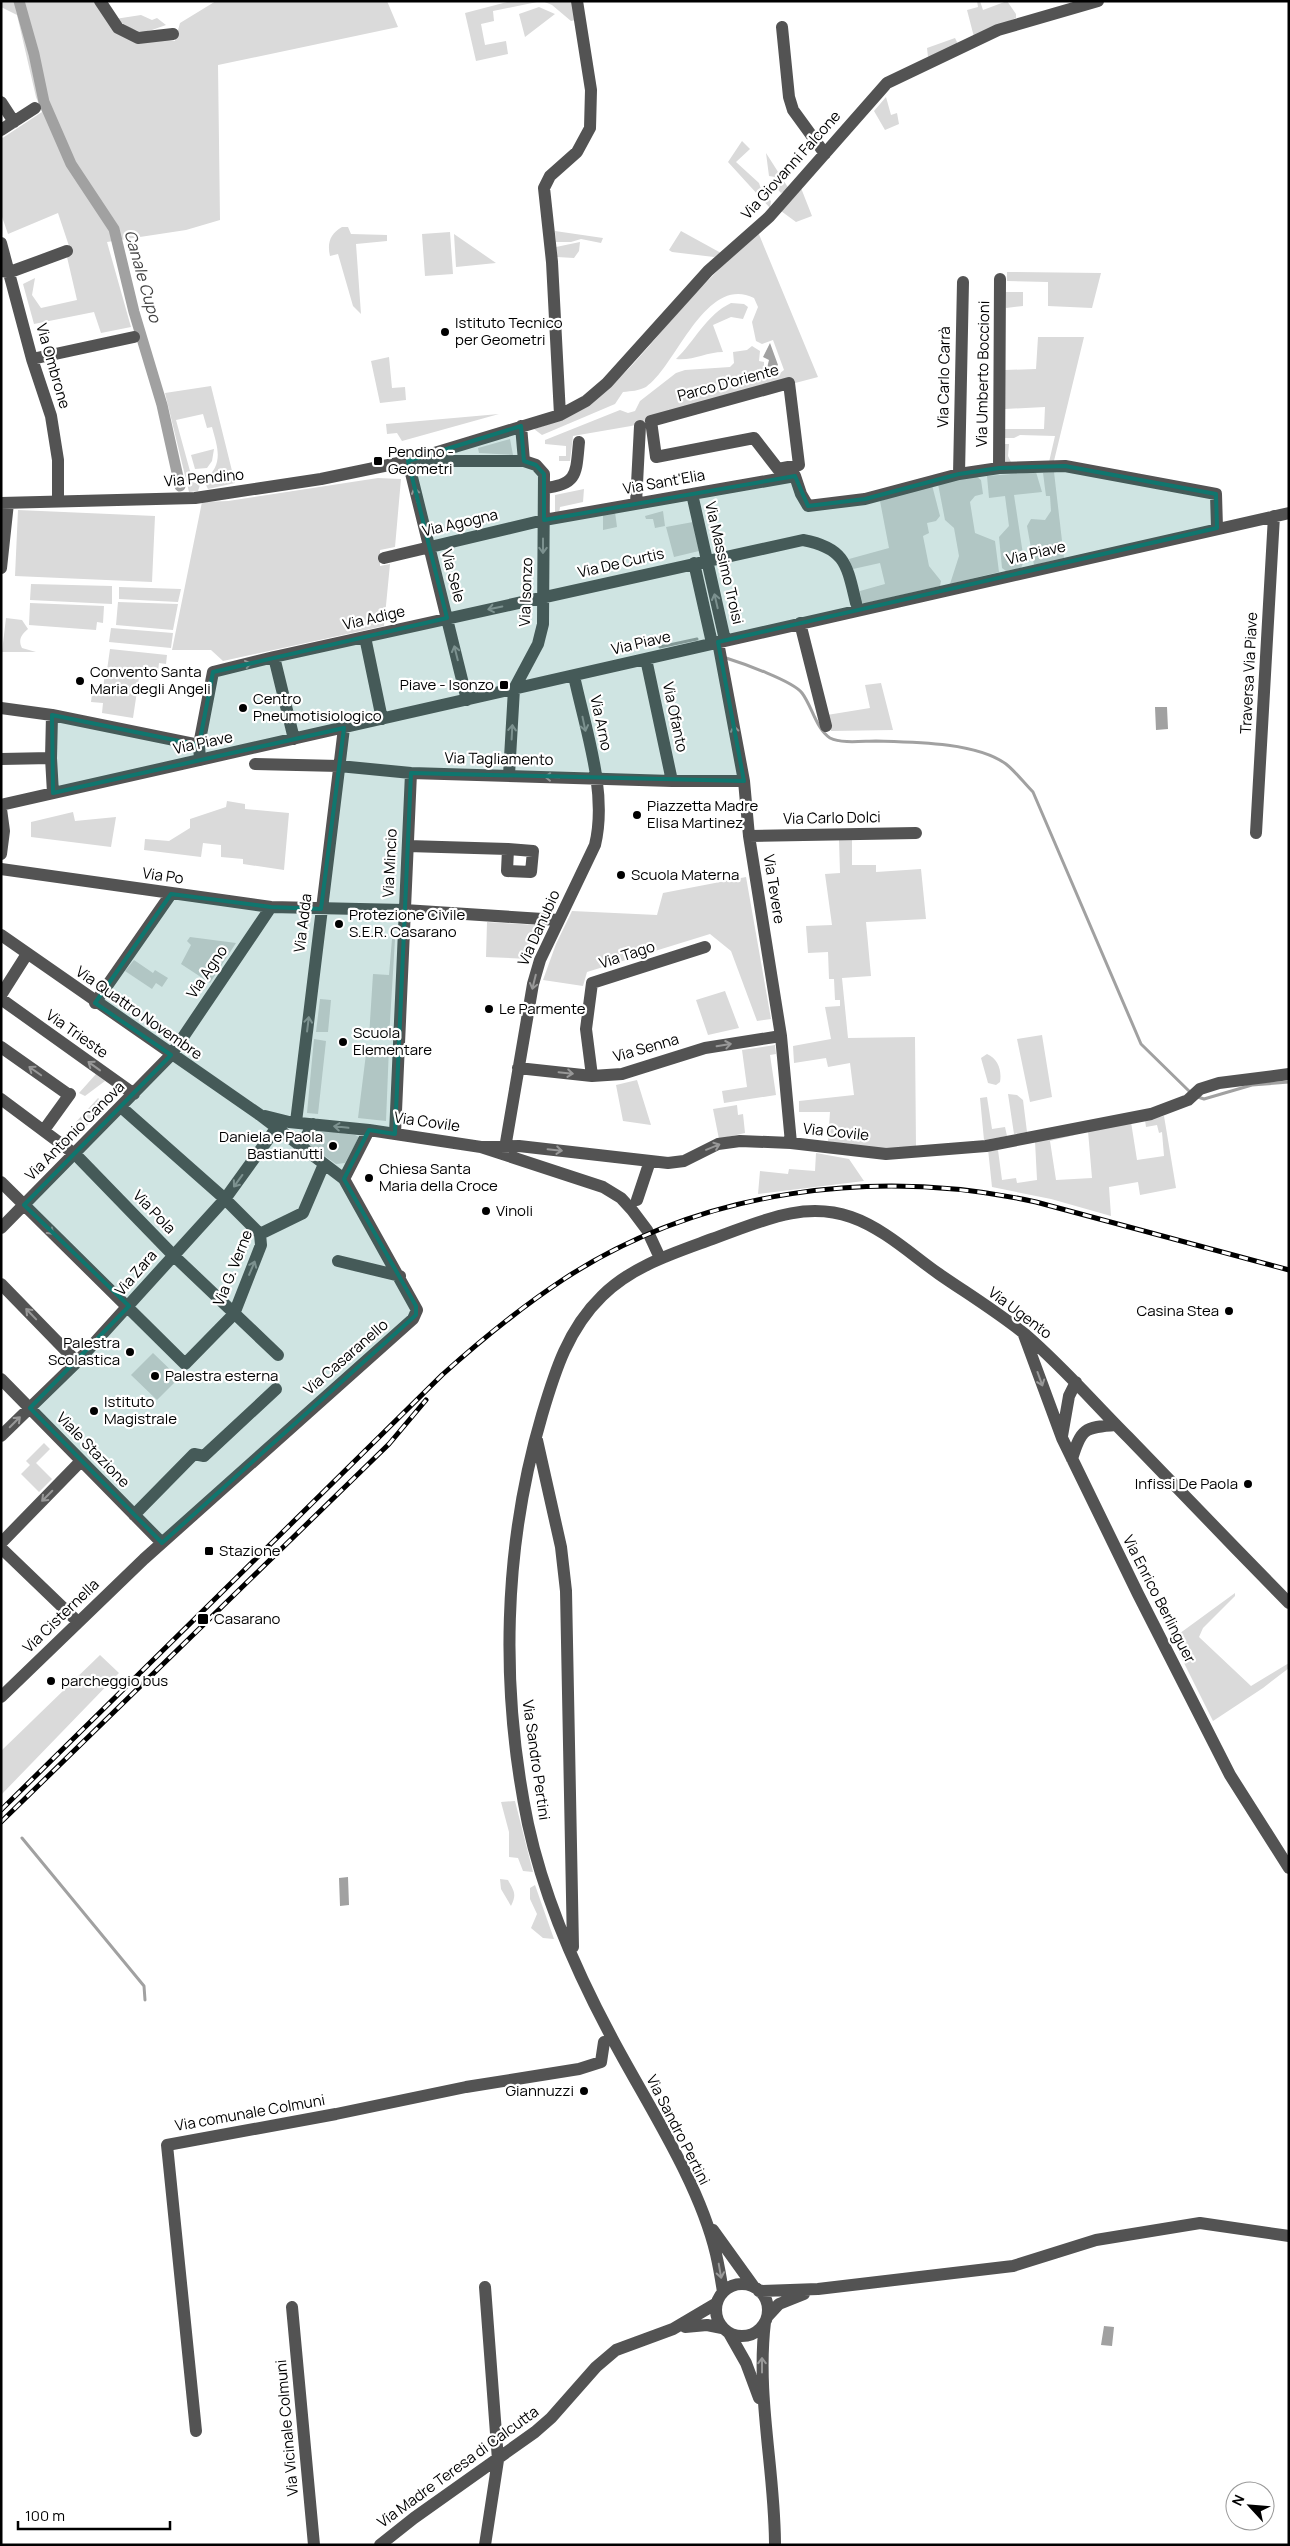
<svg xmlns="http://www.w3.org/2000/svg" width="1290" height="2546" viewBox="0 0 1290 2546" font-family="Manrope,sans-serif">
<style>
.green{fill:#dadada}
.water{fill:#a1a1a1}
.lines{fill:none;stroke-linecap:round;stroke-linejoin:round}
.stream{stroke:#a1a1a1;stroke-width:3}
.canal{stroke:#a1a1a1;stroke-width:11}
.minor{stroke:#535353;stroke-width:12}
.rail-casing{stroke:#000;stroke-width:5}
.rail{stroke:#fff;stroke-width:3;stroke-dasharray:9;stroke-linecap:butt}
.oneway{stroke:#989898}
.marked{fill:#0f766e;fill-opacity:0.2;stroke:#0f766e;stroke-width:4;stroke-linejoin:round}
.poi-dot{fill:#000;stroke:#fff;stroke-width:2}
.labels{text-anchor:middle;stroke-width:4.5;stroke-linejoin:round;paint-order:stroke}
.street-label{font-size:15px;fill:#000;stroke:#fff}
.poi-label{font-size:15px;fill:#000;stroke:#fff;text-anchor:start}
.water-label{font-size:16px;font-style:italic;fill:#424242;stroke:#fff}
</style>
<rect width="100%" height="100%" fill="#fff"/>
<path class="green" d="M1 1H96L118 33 175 41 180 23 216 1H387L398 27 218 65 220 220 186 230 107 242 131 327 101 333 94 312 34 324 23 284 35 278 32 295 41 308 77 300 67 257 72 255 58 213 8 234 1 214V139L42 112 36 97 17 15 1 7Z
M511 1H572L576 20 571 21 552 5 542 1 493 11 494 21 481 24 485 45 506 41 508 54 476 61 465 13Z
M977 1H980L983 10 1007 1 1016 14V18L974 37 967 10 978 7Z
M539 7 555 14 525 37 519 14Z
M141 15 152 20 157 18 166 25C139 35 140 34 115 19Z
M955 38 958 44 928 57 927 48Z
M886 97 891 115 897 113 899 124 885 130 874 111Z
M742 141 750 149 736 162 759 183 763 195 771 201 770 208 728 162Z
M766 153 789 189 781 193 773 184 775 177 769 176Z
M801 188 812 216 796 222 781 211Z
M342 227H348L351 234 387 235V241L356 244 361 314 353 306 338 254 330 256C327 243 330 234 342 227Z
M555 231 603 238 601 243 581 239 571 242H556Z
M681 231 721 253 714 257 672 252 669 250Z
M450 232 453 274 425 276 422 234Z
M758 232 818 377 631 426 573 436 570 461H559V456H566V446L545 444V440L620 410 628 413 635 411 640 401 676 373 685 370 730 367 734 363 733 352 747 350 752 346 760 351 759 361 764 362V375L775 377 784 370 773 340 762 344 756 341 752 322 758 307 754 298C705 274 676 367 646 387 638 391 632 391 623 392L615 404 542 435 534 429C604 410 636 359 682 308 706 281 732 257 758 232Z
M454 234 496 263 456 267Z
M580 242 579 251 574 258 557 257 556 247Z
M1007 272 1101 273 1092 308 1048 306V282L1007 281Z
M1006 292H1023V306L1006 308Z
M731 303 744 304 748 307 743 319 731 317 713 325 723 352C706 352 693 361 676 359 695 341 706 315 731 303Z
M1038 337H1084L1053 465H1004V444H1009L1008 456 1011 462H1049L1055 436 1020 435 1014 438H1003L1004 429H1044L1045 407 1005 409V370L1036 369Z
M389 357 392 388 405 387 406 400 380 403 371 361Z
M211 386 235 483 208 489 204 481C224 464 218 449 212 427L207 428 203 414 176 420 193 482 200 485 198 491 189 492 165 393Z
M499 414 402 441 397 433 387 434 386 424Z
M510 439 513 455 479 453 478 448Z
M214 449 212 461 207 468 195 469 191 455Z
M1036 472 1042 492 1014 495 1024 561 1021 568 1006 571 1002 568 999 537 1009 526 1005 496 989 498 987 476Z
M1054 472 1064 558 1034 565 1027 526 1031 519 1045 520 1051 511 1050 496H1046L1043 473Z
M976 476 981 480 983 494 975 496 970 502 975 533 995 541 999 572 950 584 959 556 954 528 945 520 938 484Z
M378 478 401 479 395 547 380 550V566L390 564 384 626 223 661 211 650H172L202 502 228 501Z
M932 485 940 516 936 521 927 523 929 533 923 536 929 566 941 581 940 586 862 604 860 591 885 584 880 563 853 569 849 559 889 548 880 501Z
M584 489 583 502 560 507 559 514H555V495Z
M18 510 155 516 152 582 15 576Z
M663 511 665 526 655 528 653 519H646L645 516Z
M615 512 617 527 603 530V514Z
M693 522 699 551 674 557 666 527Z
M31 584 112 586V604L30 600Z
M119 587 181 589 178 602 119 599Z
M118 602 178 604 173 630 116 625Z
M30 603 104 606 103 623 97 622 96 630 29 625Z
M6 618 22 620 28 629C21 635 18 640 22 648L36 652H2Z
M111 628 173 633 171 648 109 642Z
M110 649 167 655 166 664 159 663 157 680 147 679 148 670 139 669 138 673 107 670Z
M105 674 139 678 133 718 102 713 103 703 91 702 93 685 103 687Z
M881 683 893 730 831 731 827 715 870 708 865 685Z
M227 801 245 804V809L289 813 284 870 243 864V859L221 857V845L203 843 201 857 144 850 145 839 169 841 190 828V819L226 807Z
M73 812 75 821 116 817 111 847 31 837V822Z
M839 840H852V865H876V872L921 869 926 919 866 922 871 976 842 978 848 1038 915 1037 916 1148 869 1149 828 1141 830 1112H799V1101L854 1095 850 1063 828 1067 826 1058 794 1063 793 1046 831 1039 825 1007 840 1006V1000H835L834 979H829L828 952 808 953 806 926 832 925 825 874 840 873Z
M746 877 771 1019 757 1021 731 951 710 934 587 972 583 986 543 980 556 944 572 911 657 915 663 893Z
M487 922 536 925 541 928 529 959 486 957Z
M190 937 236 943 210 983 181 964 191 945 187 941Z
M392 939H395L389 1038 369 1037 373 974 389 975Z
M134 960 153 973 155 970 168 978 162 987 156 983 152 989 125 971Z
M725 991 739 1028 708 1035 696 1000Z
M320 999 331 1000 328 1032H316Z
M1042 1035 1052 1097 1030 1102 1017 1039Z
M314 1039 326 1041 318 1114 307 1113Z
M775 1045 776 1054 770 1055 776 1095 724 1103 722 1091 747 1087 742 1050Z
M367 1046 389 1047 386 1121 358 1118Z
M987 1054C998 1059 1002 1070 1000 1082L996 1085 988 1083 981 1058Z
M96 1074 105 1081 85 1096 79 1093Z
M637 1080 651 1125 623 1121 616 1085Z
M1008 1094 1017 1095 1023 1100 1027 1132 1014 1134Z
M987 1097 992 1129 1005 1127 1007 1136 984 1140 980 1098Z
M98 1098 106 1105 84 1129 76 1122Z
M737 1105 738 1115 743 1114 745 1133 719 1139 713 1109Z
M1164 1116 1176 1188 1140 1195 1138 1182 1109 1187 1111 1216 1051 1199 992 1187 988 1149 998 1150 1002 1180 1016 1178 1017 1183 1037 1180 1035 1141 1079 1134 1050 1141 1056 1180 1092 1178 1088 1131 1131 1122 1137 1160 1164 1156 1162 1132 1159 1133 1157 1125 1146 1127 1145 1120Z
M319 1130 355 1135 359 1137 345 1163 336 1164 309 1145Z
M816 1153 849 1159 864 1181 758 1194 760 1171 788 1174 789 1169 815 1171Z
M153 1353 179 1378 157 1400 131 1375Z
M44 1443 50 1449 36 1463 52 1479 39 1492 21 1474 30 1465 26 1461Z
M1235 1593V1596L1203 1628 1199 1637 1251 1686 1289 1663V1668L1263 1688 1213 1721 1172 1639Z
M100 1655 119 1673 1 1795V1751Z
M515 1801 533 1872 523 1871 518 1858 509 1857V1832L501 1802Z
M500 1879 508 1880C514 1891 517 1894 511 1906L501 1889Z
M535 1885 554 1939 543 1938 531 1928 537 1914 530 1899V1888Z"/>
<path class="water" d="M770 343 778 365 772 371 767 368 769 360 763 357Z
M1155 707H1167L1168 729 1156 730Z
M348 1877 349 1905 340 1906 339 1878Z
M1104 2326 1114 2327 1112 2346 1101 2345Z"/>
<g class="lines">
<path class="stream" d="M660 647 697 639
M726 658C742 663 793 681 802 693 812 706 816 729 830 738 842 744 863 741 876 741 912 742 976 742 1006 764 1016 772 1024 783 1033 792L1141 1044 1190 1092
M1198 1097 1204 1099 1252 1085 1289 1082
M22 1838 144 1986 145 2000"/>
<path class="canal" d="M19 1 34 54 44 102 71 164 114 229 134 312 162 405 180 486"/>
<path class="minor" d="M100 1 118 28 138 38 173 34
M782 27 789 97 793 110 825 154
M1 102 14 122
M1 130 35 108
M1 243 32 359 51 416 58 460V501
M1 271 10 272 67 251
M32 359 134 337
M789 383 799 465 778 469 754 438 656 457 651 421Z
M560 415 552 262 544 188 550 176 577 152 590 128 591 90 577 1
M521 426 524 461
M408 461 467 700
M423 461H524L536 465 544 474 543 624 538 644 514 689 509 775
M999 468 1000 279
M959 474 963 282
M544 488C578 485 576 473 579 442
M692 494 725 640
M1 503 195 498 321 479 408 461 560 415 586 401 607 383 708 271 769 217 887 83 998 30 1098 1
M636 503 640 426
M384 558 544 520 795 476 801 494 808 506 865 499 959 474 999 468 1065 466 1216 494 1217 528
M694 563 712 643
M1 568 8 503
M800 623 826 726
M365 637 382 719
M718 642 744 781 749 836 781 1036 791 1143
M274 657 294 739
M646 659 672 781
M1 708 52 715 199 745
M52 715 51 758 53 793
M1 759 51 758
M200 760 199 745 213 672 274 657 803 540C846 548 847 566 856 603
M255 764 339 766 411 773 672 781H744
M1 805 1289 513
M1 809 4 831 1 854
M1256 833 1274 516
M749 836 916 833
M408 846 508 849
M508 849 533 851 531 872 507 871Z
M1 869 271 907 404 910 558 920
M1 935 260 1115 344 1179 417 1310 413 1319 144 1559 1 1697
M1 995 27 954
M1 999 134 1094
M95 1003 171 894
M1 1047 69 1095
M518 1068 592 1076 622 1074 705 1048 781 1036
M592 1076 586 1029 592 983 705 947
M1 1099 76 1155 173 1255 278 1355
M121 1107 225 1199 260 1234
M265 1116 289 1122 369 1130 481 1147 603 1187 621 1198 632 1210 647 1230 660 1258
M296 1122 344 728
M44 1130 70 1094
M395 1134 411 773
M301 1146 313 1124
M481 1147 519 1146 668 1163 684 1161 718 1144 740 1141 791 1143 886 1154 986 1146 1151 1114 1188 1100 1200 1089 1219 1083 1289 1074
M504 1154 533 984 540 960 595 845C608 792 585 728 574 676
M344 1179 369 1130
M1 1182 185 1364 234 1314 261 1245 260 1234 303 1213 324 1164
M637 1200 650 1161
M1 1228 171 1055 271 907
M338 1261 400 1276
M1 1284 77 1362
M1024 1335 1062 1438 1138 1594 1230 1775 1289 1868
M1 1379 162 1543
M1 1436 77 1362 225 1199 277 1127
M1062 1436 1069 1396 1076 1382
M537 1440 561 1547 566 1591 573 1947
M1072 1459C1081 1429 1084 1427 1116 1425
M134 1515 194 1454 204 1456 276 1389
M1 1543 81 1461
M1 1548 78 1622
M713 2230 754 2287
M716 2310a26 26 0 1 1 52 0a26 26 0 1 1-52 0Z
M759 2291 818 2289 1013 2266 1096 2240 1200 2223 1289 2236
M723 2292C721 2279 719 2267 716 2254 699 2182 647 2104 612 2038 576 1971 544 1898 528 1824 500 1689 503 1547 542 1415 555 1371 568 1329 602 1296 632 1266 674 1253 712 1239 758 1223 802 1200 851 1217 883 1228 912 1255 939 1274 968 1294 999 1313 1026 1335 1063 1367 1094 1403 1128 1437 1181 1492 1235 1548 1289 1603
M292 2307 314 2545
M767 2317 779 2304 804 2294
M765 2322C756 2397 775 2470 775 2545
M685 2327 707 2325 722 2328
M729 2333 746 2363 759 2398
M196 2431 167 2145 336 2114 466 2087 579 2069 601 2062 604 2042
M380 2545 414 2518 535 2432 551 2418 596 2367 616 2350 673 2329 717 2303
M485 2545 498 2460 485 2287"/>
<g class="rail-casing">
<path id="rail" d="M1 1810 442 1375C481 1340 520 1308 564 1279 702 1189 877 1167 1036 1202L1289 1270
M1 1822 389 1444 426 1400"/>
</g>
<use href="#rail" class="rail"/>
</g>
<defs><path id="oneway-shaft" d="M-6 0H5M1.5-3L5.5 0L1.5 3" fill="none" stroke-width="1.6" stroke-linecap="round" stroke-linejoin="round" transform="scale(1.25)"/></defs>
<g class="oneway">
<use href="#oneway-shaft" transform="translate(416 495) rotate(-102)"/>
<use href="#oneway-shaft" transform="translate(543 546) rotate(90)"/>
<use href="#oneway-shaft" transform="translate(716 601) rotate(-103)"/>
<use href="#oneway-shaft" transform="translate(495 608) rotate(168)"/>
<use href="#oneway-shaft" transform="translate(456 653) rotate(-104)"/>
<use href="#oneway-shaft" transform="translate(244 665) rotate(-14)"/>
<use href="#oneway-shaft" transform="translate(584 724) rotate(78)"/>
<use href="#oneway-shaft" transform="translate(512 732) rotate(-87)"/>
<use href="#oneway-shaft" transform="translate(735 733) rotate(-100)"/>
<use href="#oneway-shaft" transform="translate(552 777) rotate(-178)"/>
<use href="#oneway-shaft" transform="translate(534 982) rotate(104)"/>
<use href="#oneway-shaft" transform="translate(308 1024) rotate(-83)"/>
<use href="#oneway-shaft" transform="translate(724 1045) rotate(-9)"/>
<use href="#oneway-shaft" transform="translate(94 1066) rotate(-144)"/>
<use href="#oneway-shaft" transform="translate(35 1071) rotate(-145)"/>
<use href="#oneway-shaft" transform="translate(566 1073) rotate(6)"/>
<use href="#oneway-shaft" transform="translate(341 1127) rotate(-174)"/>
<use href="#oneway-shaft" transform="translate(713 1147) rotate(-22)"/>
<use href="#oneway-shaft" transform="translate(555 1150) rotate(6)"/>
<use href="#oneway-shaft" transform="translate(238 1181) rotate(126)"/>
<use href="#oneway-shaft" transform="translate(48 1229) rotate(44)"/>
<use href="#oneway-shaft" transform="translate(252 1268) rotate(-67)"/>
<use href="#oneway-shaft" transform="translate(31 1314) rotate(-134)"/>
<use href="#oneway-shaft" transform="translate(1040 1379) rotate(70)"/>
<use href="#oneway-shaft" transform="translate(15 1422) rotate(-45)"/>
<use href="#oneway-shaft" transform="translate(47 1496) rotate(135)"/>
<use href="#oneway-shaft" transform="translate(720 2271) rotate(80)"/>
<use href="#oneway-shaft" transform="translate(762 2365) rotate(-90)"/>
</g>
<path class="marked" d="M521 426 524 461 536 465 544 474V520L795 476 808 506 865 499 959 474 999 468 1065 466 1216 494 1217 528 718 642 744 781 411 773 395 1134 369 1130 344 1179 416 1306V1315L162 1543 30 1408 129 1306 24 1205 171 1055 95 1003 171 894 271 907 321 909 344 728 53 793 52 715 199 745 213 672 447 618 408 461Z"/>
<g class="poi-dot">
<circle cx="445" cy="332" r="5"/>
<rect x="373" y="456" width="10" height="10" rx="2.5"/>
<circle cx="80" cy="681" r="5"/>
<rect x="499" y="680" width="10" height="10" rx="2.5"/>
<circle cx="243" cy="708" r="5"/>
<circle cx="637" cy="815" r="5"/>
<circle cx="621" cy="875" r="5"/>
<circle cx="339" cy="924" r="5"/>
<circle cx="489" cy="1009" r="5"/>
<circle cx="343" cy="1042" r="5"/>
<circle cx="333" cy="1146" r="5"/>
<circle cx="369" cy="1178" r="5"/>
<circle cx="486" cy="1211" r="5"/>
<circle cx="1229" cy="1311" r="5"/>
<circle cx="130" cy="1352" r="5"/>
<circle cx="155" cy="1376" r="5"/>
<circle cx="94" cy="1411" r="5"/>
<circle cx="1248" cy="1484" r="5"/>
<rect x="204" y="1546" width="10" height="10" rx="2.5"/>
<rect x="197" y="1613" width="12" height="12" rx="2.5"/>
<circle cx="51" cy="1681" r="5"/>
<circle cx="584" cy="2091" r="5"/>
</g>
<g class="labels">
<g class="street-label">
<text transform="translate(791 165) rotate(-48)" y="5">Via Giovanni Falcone</text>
<text transform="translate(53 366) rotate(74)" y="5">Via Ombrone</text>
<text transform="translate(983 374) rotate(-89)" y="5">Via Umberto Boccioni</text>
<text transform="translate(944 377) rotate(-89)" y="5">Via Carlo Carrà</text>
<text transform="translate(728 383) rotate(-15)" y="5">Parco D'oriente</text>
<text transform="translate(204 478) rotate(-5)" y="5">Via Pendino</text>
<text transform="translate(664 482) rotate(-10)" y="5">Via Sant'Elia</text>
<text transform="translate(460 523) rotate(-13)" y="5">Via Agogna</text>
<text transform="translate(1036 553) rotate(-13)" y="5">Via Piave</text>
<text transform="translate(621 563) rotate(-13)" y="5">Via De Curtis</text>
<text transform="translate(724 563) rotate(77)" y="5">Via Massimo Troisi</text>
<text transform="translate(453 576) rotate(75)" y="5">Via Sele</text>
<text transform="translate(526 592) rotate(-88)" y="5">Via Isonzo</text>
<text transform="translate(374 618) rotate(-13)" y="5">Via Adige</text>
<text transform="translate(641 643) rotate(-13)" y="5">Via Piave</text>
<text transform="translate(1249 673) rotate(-87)" y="5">Traversa Via Piave</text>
<text transform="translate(675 717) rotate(78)" y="5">Via Ofanto</text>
<text transform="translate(601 723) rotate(78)" y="5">Via Arno</text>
<text transform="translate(203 743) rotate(-12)" y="5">Via Piave</text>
<text transform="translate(499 759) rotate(1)" y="5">Via Tagliamento</text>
<text transform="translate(832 818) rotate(-1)" y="5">Via Carlo Dolci</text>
<text transform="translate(390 863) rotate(-87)" y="5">Via Mincio</text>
<text transform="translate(163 876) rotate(8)" y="5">Via Po</text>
<text transform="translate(774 889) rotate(81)" y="5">Via Tevere</text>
<text transform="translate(303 923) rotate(-83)" y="5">Via Adda</text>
<text transform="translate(539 928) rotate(-66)" y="5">Via Danubio</text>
<text transform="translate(627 955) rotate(-18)" y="5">Via Tago</text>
<text transform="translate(207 972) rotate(-56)" y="5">Via Agno</text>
<text transform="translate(139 1013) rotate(35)" y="5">Via Quattro Novembre</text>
<text transform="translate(77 1034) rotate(35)" y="5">Via Trieste</text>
<text transform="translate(646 1048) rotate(-16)" y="5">Via Senna</text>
<text transform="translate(427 1122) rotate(8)" y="5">Via Covile</text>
<text transform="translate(75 1131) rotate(-45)" y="5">Via Antonio Canova</text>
<text transform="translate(836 1132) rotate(6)" y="5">Via Covile</text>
<text transform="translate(154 1212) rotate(46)" y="5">Via Pola</text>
<text transform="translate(233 1268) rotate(-68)" y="5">Via G. Verne</text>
<text transform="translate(136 1273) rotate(-49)" y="5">Via Zara</text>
<text transform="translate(1020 1313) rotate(37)" y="5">Via Ugento</text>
<text transform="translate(346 1357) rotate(-41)" y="5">Via Casaranello</text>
<text transform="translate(93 1450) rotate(46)" y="5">Viale Stazione</text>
<text transform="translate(1159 1599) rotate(63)" y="5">Via Enrico Berlinguer</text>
<text transform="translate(61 1616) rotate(-44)" y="5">Via Cisternella</text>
<text transform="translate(536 1760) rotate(82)" y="5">Via Sandro Pertini</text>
<text transform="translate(250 2113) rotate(-10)" y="5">Via comunale Colmuni</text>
<text transform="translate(678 2130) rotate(63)" y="5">Via Sandro Pertini</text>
<text transform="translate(287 2428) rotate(-95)" y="5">Via Vicinale Colmuni</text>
<text transform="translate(458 2467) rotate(-36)" y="5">Via Madre Teresa di Calcutta</text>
</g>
<g class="poi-label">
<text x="455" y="328">Istituto Tecnico<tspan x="455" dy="17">per Geometri</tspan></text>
<text x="388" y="457">Pendino -<tspan x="388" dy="17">Geometri</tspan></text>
<text x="90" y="677">Convento Santa<tspan x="90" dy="17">Maria degli Angeli</tspan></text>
<text x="494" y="690" text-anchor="end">Piave - Isonzo</text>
<text x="253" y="704">Centro<tspan x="253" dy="17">Pneumotisiologico</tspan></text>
<text x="647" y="811">Piazzetta Madre<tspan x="647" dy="17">Elisa Martinez</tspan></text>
<text x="631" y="880">Scuola Materna</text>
<text x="349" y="920">Protezione Civile<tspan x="349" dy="17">S.E.R. Casarano</tspan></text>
<text x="499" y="1014">Le Parmente</text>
<text x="353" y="1038">Scuola<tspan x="353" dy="17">Elementare</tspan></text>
<text x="323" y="1142" text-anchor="end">Daniela e Paola<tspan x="323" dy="17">Bastianutti</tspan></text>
<text x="379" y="1174">Chiesa Santa<tspan x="379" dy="17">Maria della Croce</tspan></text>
<text x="496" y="1216">Vinoli</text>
<text x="1219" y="1316" text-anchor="end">Casina Stea</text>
<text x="120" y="1348" text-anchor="end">Palestra<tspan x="120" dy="17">Scolastica</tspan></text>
<text x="165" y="1381">Palestra esterna</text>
<text x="104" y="1407">Istituto<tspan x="104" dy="17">Magistrale</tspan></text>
<text x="1238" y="1489" text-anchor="end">Infissi De Paola</text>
<text x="219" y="1556">Stazione</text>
<text x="214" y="1624">Casarano</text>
<text x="61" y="1686">parcheggio bus</text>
<text x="574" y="2096" text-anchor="end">Giannuzzi</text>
</g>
<g class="water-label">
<text transform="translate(143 276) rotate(74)" y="6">Canale Cupo</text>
</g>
</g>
<rect width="1290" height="2546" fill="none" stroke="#000000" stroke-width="5"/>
<g transform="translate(1250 2506) rotate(296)"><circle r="24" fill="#ffffff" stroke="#999999"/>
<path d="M0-4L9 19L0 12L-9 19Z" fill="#000000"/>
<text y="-8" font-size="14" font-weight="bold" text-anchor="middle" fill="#000000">N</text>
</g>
<path d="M18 2521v8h152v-8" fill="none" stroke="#000000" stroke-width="2.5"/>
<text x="25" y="2521" font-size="15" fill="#000000" stroke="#ffffff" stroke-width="4" paint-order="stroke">100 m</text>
</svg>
